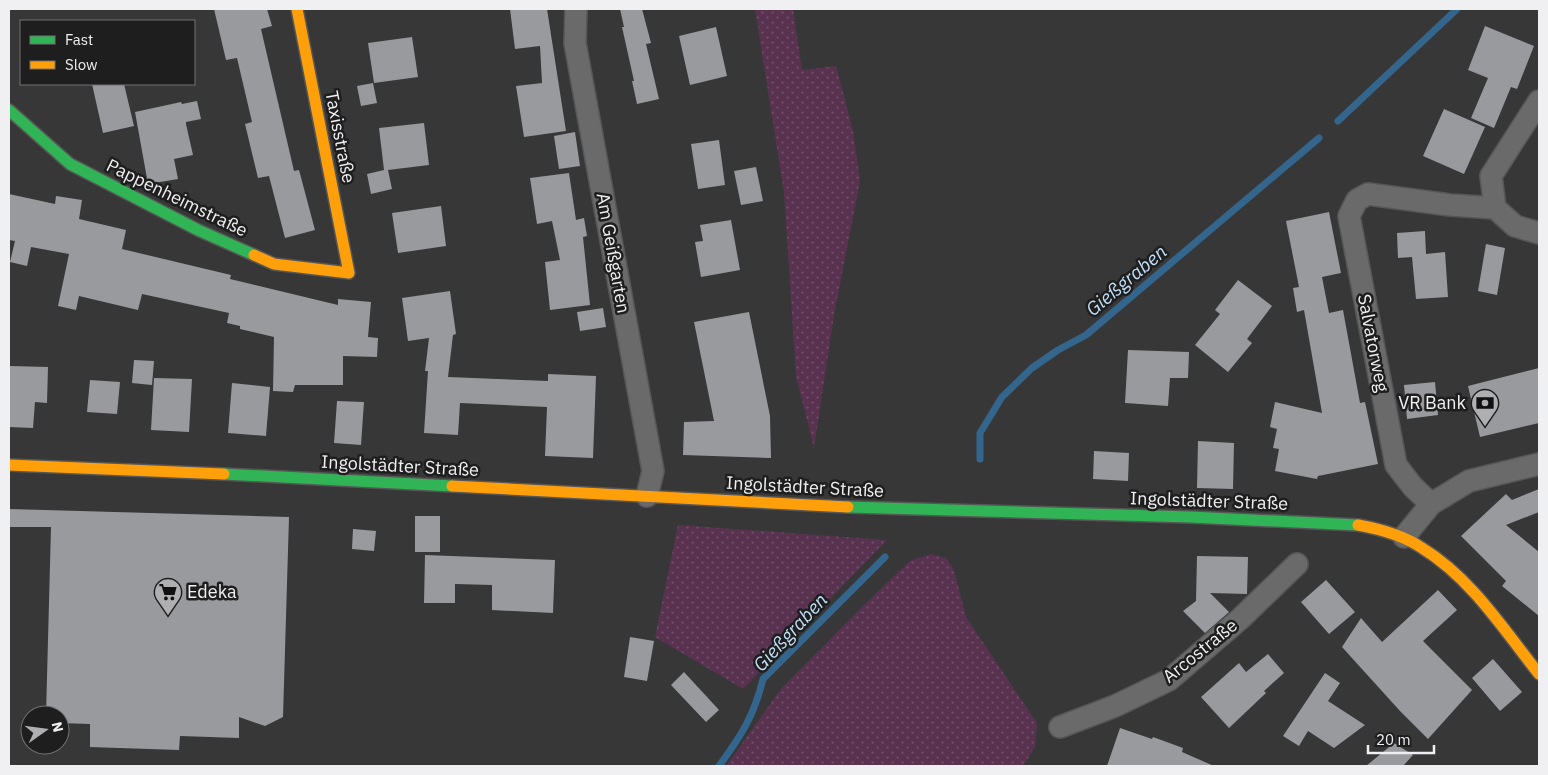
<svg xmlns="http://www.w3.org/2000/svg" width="1548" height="775" viewBox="0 0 1548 775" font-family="'IBM Plex Sans',sans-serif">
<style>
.grass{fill:url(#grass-dots)}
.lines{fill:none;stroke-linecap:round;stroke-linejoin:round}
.stream{stroke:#34668d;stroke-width:7}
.building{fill:#999a9d}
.street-casing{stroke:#565657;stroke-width:24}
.fast-casing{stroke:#565657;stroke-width:14}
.slow-casing{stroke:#565657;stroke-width:14}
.street{stroke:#6a6a6b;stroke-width:21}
.fast{stroke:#30b455;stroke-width:11}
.slow{stroke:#ff9f0a;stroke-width:11}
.labels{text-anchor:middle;stroke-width:5;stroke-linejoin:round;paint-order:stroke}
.street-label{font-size:18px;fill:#f0f0f2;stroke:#1e1e1f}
.poi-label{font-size:18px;fill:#f0f0f2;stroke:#1e1e1f;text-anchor:end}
.water-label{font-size:19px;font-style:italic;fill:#c1dff8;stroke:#1e1e1f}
</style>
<defs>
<pattern id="grass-dots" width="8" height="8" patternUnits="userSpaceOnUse" patternTransform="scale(1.25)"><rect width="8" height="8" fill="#593250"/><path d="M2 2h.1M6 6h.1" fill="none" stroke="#71506a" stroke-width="1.8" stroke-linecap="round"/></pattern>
</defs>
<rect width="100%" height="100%" fill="#373738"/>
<path class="grass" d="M755 9H793L802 70 836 66 853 131 860 181 834 315 814 448 796 376 784 192Z
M678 525 887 540 743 689 655 637Z
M931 554 946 558 954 570 966 617 1037 723 1035 747 1023 766H726L781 689 865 604 910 561Z"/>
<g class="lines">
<path class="stream" d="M1338 121 1457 9
M980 459V433L1002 397 1032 368 1058 350 1086 335 1319 138
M719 766C741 736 754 716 763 679L885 557"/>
</g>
<path class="building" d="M214 9H267L272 26 261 29 294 171 299 170 315 230 285 238 269 176 258 178 245 124 252 122 237 58 226 60Z
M510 9H547L566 131 524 137 516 86 542 83 540 46 515 49Z
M620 9H642L651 43 646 44 659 99 637 104 632 81H634L622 27H624Z
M1485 26 1534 46 1517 89 1511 87 1494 128 1471 118 1488 78 1468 70Z
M716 27 727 76 690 85 679 36Z
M412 37 418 77 374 83 368 43Z
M373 83 377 103 361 106 357 86Z
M92 84H124L134 126 103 133Z
M197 101 201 119 186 122V124L193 155 174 159 178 179 148 184 135 112 181 102 182 104Z
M1444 109 1485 127 1464 174 1423 156Z
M424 123 429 165 388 170 392 189 371 194 367 174 384 170 379 128Z
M575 132 580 166 559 169 554 136Z
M719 140 725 185 698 189 691 144Z
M756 167 763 201 741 205 734 171Z
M569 173 576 220 584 218 587 236 583 237 590 305 550 310 545 262 560 260 552 221 537 224 530 178Z
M9 194 55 204 56 196 82 200 79 219 126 230 122 249 231 275 230 279 338 305V299L371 302 368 337 378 338 377 357 343 356V385H295L293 392 273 391 274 337 240 329V326L227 323 229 313 142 294 138 310 79 296 76 310 58 306 69 254 31 247 27 266 10 262 15 241 9 240Z
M441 206 446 246 398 253 392 213Z
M1329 212 1341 273 1322 277 1329 313 1343 310 1360 403 1365 402 1378 464 1318 476 1317 479 1275 471 1279 449 1273 448 1277 429 1270 427 1275 402 1322 413 1304 310 1297 312 1293 288 1299 287 1286 221Z
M731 220 740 270 701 277 695 242 703 241 700 225Z
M1425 231 1426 254 1445 252 1448 297 1416 299 1412 257 1398 258 1397 233Z
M1486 244 1505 248 1497 295 1478 291Z
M1238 280 1272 306 1247 339 1252 343 1228 372 1195 345 1220 314 1215 310Z
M450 291 456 334 453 335 448 377 548 381V374L596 376 593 458 545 456 547 407 460 403 458 435 424 433 428 371H425L429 338 408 341 402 298Z
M603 308 606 327 580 331 577 312Z
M749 312 770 416 771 458 683 455 684 422 714 421 694 322Z
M1128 350 1189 352 1188 378H1170L1168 406 1125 403Z
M134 360 154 361 152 385 132 383Z
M10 366 48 367 47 403 35 402 33 428 9 427Z
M1539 368V423L1480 437 1468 386Z
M154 378 192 379 189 432 151 430Z
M90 380 120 382 117 414 87 412Z
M1435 382 1438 415 1407 419 1404 385Z
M232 383 270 387 266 436 228 433Z
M337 401 364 402 361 445 334 443Z
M1198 441 1234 443 1233 489 1197 488Z
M1094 451 1129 453 1128 481 1093 479Z
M1539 489V512L1506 525 1539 552V616L1502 586 1506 581 1461 536 1506 494 1512 500Z
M9 509 289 517 283 717 265 726 239 717V738L180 736 179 750 90 747V724L60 723V715H46L51 527H9Z
M415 516H440V552H415Z
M353 529 376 531 374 551 352 549Z
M425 555 555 560 553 613 492 610V585L455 584V603H424Z
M1197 556 1248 557 1247 594 1210 593 1229 612 1205 633 1183 611 1196 601Z
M1326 580 1355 612 1329 634 1301 602Z
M1438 590 1457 610 1423 641 1472 690 1428 739 1400 711 1342 647 1361 618 1382 642Z
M630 637 654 641 647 681 624 677Z
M1268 654 1284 673 1264 691 1266 693 1229 728 1201 697 1239 663 1246 672Z
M1493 659 1522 692 1500 711 1472 678Z
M684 672 719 710 706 722 671 685Z
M1325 673 1340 683 1328 701 1365 725 1334 748 1308 731 1299 746 1283 736Z
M1120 728 1152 739 1153 737 1183 748 1182 752 1214 766H1107Z
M1394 743 1413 755 1403 766H1366Z"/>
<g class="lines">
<g class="street-casing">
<path id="street" d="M576 9 575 43 653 471 647 496
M1539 101 1491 176 1495 208 1515 226 1539 233
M1431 504 1413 487 1396 465 1349 216 1357 200 1368 194 1450 205 1495 208
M1404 537 1431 504 1469 481 1539 464
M1060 727 1115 706 1169 680 1240 619 1297 564"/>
</g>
<g class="fast-casing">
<path id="fast" d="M9 110 70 164 198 230 254 255
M224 474 452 486
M848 507 1190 517 1358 525"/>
</g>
<g class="slow-casing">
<path id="slow" d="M254 255 274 264 349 273 297 9
M9 465 224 474
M452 486 848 507
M1358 525C1380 529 1403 535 1422 548 1471 578 1504 630 1539 674"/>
</g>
<use href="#street" class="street"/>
<use href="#fast" class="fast"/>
<use href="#slow" class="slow"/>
</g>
<defs>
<g id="bank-pin" transform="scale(1.4375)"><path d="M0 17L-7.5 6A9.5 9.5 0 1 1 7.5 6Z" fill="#afafb1" stroke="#1e1e1f"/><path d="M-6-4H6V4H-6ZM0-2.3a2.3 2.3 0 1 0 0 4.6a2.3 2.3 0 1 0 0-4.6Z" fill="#111"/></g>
<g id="supermarket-pin" transform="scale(1.4375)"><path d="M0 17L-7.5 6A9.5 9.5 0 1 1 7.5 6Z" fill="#afafb1" stroke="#1e1e1f"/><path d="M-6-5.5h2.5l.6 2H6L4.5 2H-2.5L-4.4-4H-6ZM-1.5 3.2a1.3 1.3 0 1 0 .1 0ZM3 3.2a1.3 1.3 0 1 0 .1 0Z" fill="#111"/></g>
</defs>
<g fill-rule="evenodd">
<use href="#bank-pin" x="1485" y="403"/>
<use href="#supermarket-pin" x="168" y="592"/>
</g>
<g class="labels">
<g class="street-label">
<text transform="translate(340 137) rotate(79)" y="6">Taxisstraße</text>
<text transform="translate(177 198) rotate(26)" y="6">Pappenheimstraße</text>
<text transform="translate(613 253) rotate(80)" y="6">Am Geißgarten</text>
<text transform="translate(1373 343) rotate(79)" y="6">Salvatorweg</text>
<text transform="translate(400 466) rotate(3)" y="6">Ingolstädter Straße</text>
<text transform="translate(805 487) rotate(3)" y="6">Ingolstädter Straße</text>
<text transform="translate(1209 501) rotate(2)" y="6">Ingolstädter Straße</text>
<text transform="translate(1200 651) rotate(-39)" y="6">Arcostraße</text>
</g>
<g class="poi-label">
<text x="1466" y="409">VR Bank</text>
<text x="187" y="598" text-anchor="start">Edeka</text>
</g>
<g class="water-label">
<text transform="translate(1126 280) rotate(-40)" y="7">Gießgraben</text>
<text transform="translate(790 632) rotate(-47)" y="7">Gießgraben</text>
</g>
</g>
<rect width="1548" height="775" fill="none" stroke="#f0f0f2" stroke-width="20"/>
<rect x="20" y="20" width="175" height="65" fill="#1e1e1f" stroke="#727273"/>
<rect x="30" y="36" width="25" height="8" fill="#30b455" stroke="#727273"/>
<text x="65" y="45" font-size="15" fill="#f0f0f2">Fast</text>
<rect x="30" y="61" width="25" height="8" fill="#ff9f0a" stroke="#727273"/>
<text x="65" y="70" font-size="15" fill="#f0f0f2">Slow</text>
<g transform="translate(45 730) rotate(76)"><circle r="24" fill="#1e1e1f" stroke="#727273"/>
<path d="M0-4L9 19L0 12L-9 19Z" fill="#afafb1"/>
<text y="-8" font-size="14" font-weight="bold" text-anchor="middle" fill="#f0f0f2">N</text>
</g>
<path d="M1368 745v8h66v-8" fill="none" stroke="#f0f0f2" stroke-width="2.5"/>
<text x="1376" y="745" font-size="15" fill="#f0f0f2" stroke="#1e1e1f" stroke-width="4" paint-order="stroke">20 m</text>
</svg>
